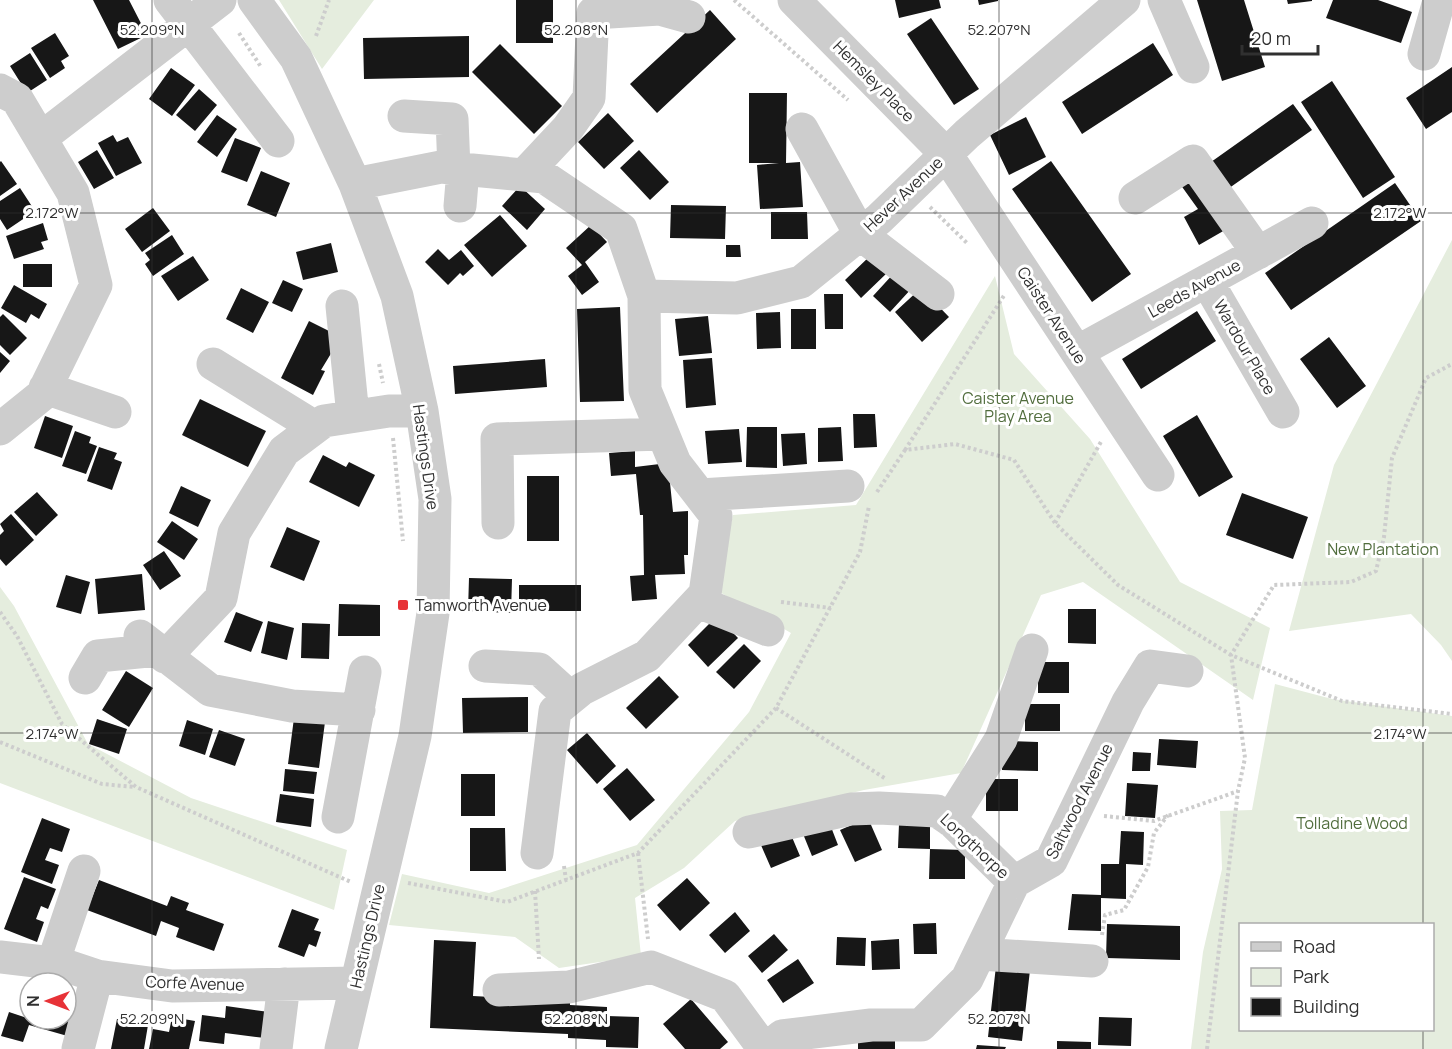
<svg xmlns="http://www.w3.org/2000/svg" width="1452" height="1049" viewBox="0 0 1452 1049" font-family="Manrope,sans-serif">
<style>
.green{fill:#e5edde;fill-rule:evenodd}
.building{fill:#171717}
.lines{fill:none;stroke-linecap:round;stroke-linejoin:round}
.path{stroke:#cdcdcd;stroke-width:4;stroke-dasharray:3 3;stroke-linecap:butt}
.minor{stroke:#cdcdcd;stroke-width:33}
.ticks{fill:none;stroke:#303030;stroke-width:1.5;stroke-opacity:0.45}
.poi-dot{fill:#e73237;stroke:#fff;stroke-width:2}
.labels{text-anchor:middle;stroke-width:6;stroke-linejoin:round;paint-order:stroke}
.street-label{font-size:16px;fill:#303030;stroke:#fff}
.park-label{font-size:16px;fill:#516d3d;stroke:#fff}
.poi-label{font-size:16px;fill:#303030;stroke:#fff;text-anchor:start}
.ticks-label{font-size:15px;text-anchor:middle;fill:#303030;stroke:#fff;stroke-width:6;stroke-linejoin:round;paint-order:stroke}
</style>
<rect width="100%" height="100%" fill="#fff"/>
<path class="green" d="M279 0H374L322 69Z
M1452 240V661L1441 645 1411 614 1289 631 1334 465Z
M995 276 1014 354 1090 439 1180 582 1270 628 1253 700 1083 582 1041 595 961 773 864 790 735 821 684 868 635 898 641 956 559 968 515 937 389 925 402 874 489 893 637 845 749 712 791 633 716 590 733 515 856 505Z
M0 587 14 606 88 744 191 798 347 850 334 910 0 783Z
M1275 684 1332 699 1452 716V1049H1191L1203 952 1222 869 1220 811 1252 810ZM1240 924H1432V1030H1240Z"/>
<path class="building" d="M93 0H129L147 35 118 49Z
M516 0H553V43H516Z
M895 0H939L941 8 899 18Z
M978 0H998V1L979 5Z
M1197 0H1244L1265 67 1222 81Z
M1287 0H1312V1L1288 4Z
M1333 0H1378L1412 12 1401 43 1326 18Z
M710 10 736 39 657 113 630 84Z
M931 18 979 89 954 105 907 34Z
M55 33 69 56 61 61 65 68 50 78 31 48Z
M469 36V77L364 79 363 38Z
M1153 43 1173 75 1082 134 1062 102Z
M500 44 562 106 534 134 472 72Z
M30 53 47 80 27 93 10 66Z
M1452 67V112L1426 129 1406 98Z
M171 68 195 85 172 116 149 99Z
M1332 81 1395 177 1363 198 1301 102Z
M199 89 217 105 195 131 176 115Z
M749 93H787L786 163 800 162 803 207 760 209 757 165 779 163H749Z
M1293 104 1312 130 1215 198 1232 226 1199 245 1184 217 1198 209 1180 184Z
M608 113 634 141 604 169 578 142Z
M217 115 237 129 217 157 197 142Z
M1026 117 1046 157 1009 175 990 135Z
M113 135 117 142 128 137 142 163 116 176 98 143Z
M235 138 261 148 247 182 221 172Z
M97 150 114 178 94 189 78 162Z
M639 150 669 182 650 200 620 168Z
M1 161 17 184 0 196V162Z
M1051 161 1131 274 1092 302 1012 189Z
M261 171 290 183 276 217 247 205Z
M1395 183 1421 221 1291 310 1265 273Z
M520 186 545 209 527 230 502 206Z
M20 188 35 211 7 230 0 219V201Z
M671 205 726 206 725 239 670 238Z
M153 208 170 231 142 252 125 229Z
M771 212H807L808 239H771Z
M500 215 527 246 492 277 464 245Z
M43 223 48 240 41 242 44 249 14 259 6 236Z
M591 225 607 242 585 262 599 282 582 295 568 276 582 265 566 248Z
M172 235 184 254 153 276 145 264 150 260 145 253Z
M331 243 338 272 303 280 296 252Z
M726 245H740L741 257H726Z
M438 249 449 260 461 250 474 266 463 276 460 273 448 285 425 262Z
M871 255 888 272 861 298 845 280Z
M193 256 209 280 178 301 161 276Z
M23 264H52V287H23Z
M895 272 912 288 890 312 873 296Z
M283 280 303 289 292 312 272 303Z
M14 285 47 304 39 319 31 314 26 323 1 308Z
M241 288 269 302 253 333 226 319Z
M921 288 949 317 922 342 895 312Z
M824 294H843V329H825Z
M620 307 624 401 580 402 577 309Z
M791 309H816V349H791Z
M1197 311 1216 341 1141 389 1122 359Z
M780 312 781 348 757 349 756 313Z
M3 314 27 338 10 355 0 345V317Z
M708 316 712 353 679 356 675 319Z
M309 321 341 337 321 370 325 371 313 395 281 378Z
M1329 337 1366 386 1337 408 1300 359Z
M0 352 10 361 0 373Z
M712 358 716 405 686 408 683 360Z
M545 359 547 387 455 394 453 366Z
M200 399 266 431 248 467 182 435Z
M853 414H875L877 447 854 448Z
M1197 415 1233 477 1199 497 1163 436Z
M45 416 73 426 62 458 34 448Z
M747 427H777V468L746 467Z
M841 427 843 461 818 462V428Z
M739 429 742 462 708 464 705 431Z
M75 431 91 437 89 443 97 446 86 474 62 466Z
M805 433 807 464 783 466 781 434Z
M99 447 117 453 114 459 122 462 112 490 87 481Z
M635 451V467L668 463 673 512 688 511V555H684L685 574 655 575 657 599 632 601 630 576 644 575 643 515H640L636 474 611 476 609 453Z
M323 455 346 467 349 462 375 475 359 507 309 482Z
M527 476H559V541H527Z
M181 486 211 500 198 527 169 513Z
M37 492 58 515 36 536 14 512Z
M1242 493 1308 517 1293 559 1226 535Z
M11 514 34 540 6 566 0 559V535L4 531 0 524Z
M172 521 198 539 184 560 157 542Z
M287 527 320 541 304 581 270 567Z
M164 551 181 576 160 590 143 565Z
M142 574 145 610 98 614 95 579Z
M66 575 90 582 81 614 56 607Z
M469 578 512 579 511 613 468 611Z
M519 585H581V611H519Z
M339 604 380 605V636H338Z
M1068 609H1096V644L1068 643Z
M236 612 263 622 251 652 224 642Z
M717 616 738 638 708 667 688 645Z
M268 621 294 628 287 660 261 653Z
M302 623 330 624 329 659 301 658Z
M744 644 761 661 734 689 716 672Z
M1038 662H1069V693H1038Z
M126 671 153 688 129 727 102 710Z
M659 676 679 697 646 729 626 708Z
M528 697V732L463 733 462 698Z
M1025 704H1060V731H1025Z
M294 718 325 722 319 768 288 764Z
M97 719 127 729 119 754 89 744Z
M187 720 213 729 205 755 179 746Z
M219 730 245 739 235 766 209 757Z
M587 733 616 766 597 784 567 750Z
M1159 739 1198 741 1196 768 1157 765Z
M1003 741 1038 742V771L1002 770Z
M1133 752 1151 753 1150 771H1132Z
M627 768 655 800 630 821 603 789Z
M285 769 317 772 314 794 283 791Z
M461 774H495V816H461Z
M986 779H1018V811H986Z
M1127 783 1158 785 1155 818 1125 816Z
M280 794 314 799 311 827 276 822Z
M826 814 838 845 812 856 799 824Z
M42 818 70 829 62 852 50 848 45 860 59 865 52 884 21 872Z
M868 818 882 850 855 862 840 830Z
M786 823 800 856 771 868 757 836Z
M899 824 930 825V849L898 848Z
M470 828H505L506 871H470Z
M1121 831 1144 832 1143 865 1126 864V899L1101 898V931L1068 930 1072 894 1101 895V864H1119Z
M930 849 965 850V879H929Z
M24 877 56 889 48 909 41 906 36 919 44 922 37 942 4 929Z
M687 878 710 903 680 931 657 905Z
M99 880 167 906 171 896 189 903 186 910 224 924 214 951 176 937 179 928 161 921 156 936 87 910Z
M292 909 319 919 314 930 321 932 316 947 309 944 304 957 278 947Z
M735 912 750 931 725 953 709 935Z
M936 923 937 954H914L913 924Z
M1107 924 1180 926V960L1106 958Z
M774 934 788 950 762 973 748 956Z
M837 937 866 938 865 966 836 965Z
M899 939 900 969 872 970 871 941Z
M434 940 476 942 473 996 570 1001V1005L607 1007V1016L639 1017 638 1048 606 1047V1040L568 1038V1034L430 1028Z
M798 959 814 983 783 1003 767 980Z
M996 966 1030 970 1022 1041 988 1037Z
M691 999 728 1042 720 1049H685L663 1024Z
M66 1005 79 1009 71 1037 29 1025 23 1042 1 1036 9 1012 30 1019H66Z
M226 1006 269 1012 265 1038 225 1033 224 1044 199 1041 202 1015 225 1018Z
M172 1017 195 1021 189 1049H149L153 1029 169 1032Z
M1099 1017 1132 1018 1131 1046 1098 1045Z
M117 1019 148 1025 144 1049H111Z
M858 1038 895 1039V1049H858Z
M1057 1041 1091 1042V1049H1057Z
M977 1045 1006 1047 1005 1049H976Z"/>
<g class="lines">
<path class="path" d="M734 0 848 100
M239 33 261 67
M316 36 329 0
M930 207 968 244
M379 364 383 383
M393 438 403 541
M905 450 1005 294
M877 492 905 450 955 444 1014 460 1055 523 1118 585 1231 655 1342 701 1452 714
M1055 523 1102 440
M781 602 831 608
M0 612 17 636 62 724 136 787 351 882
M776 708 886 779
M0 742 102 784 135 787
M1104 816 1154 821 1238 791
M638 853 648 939
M564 866 566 880
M408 883 507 902 638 853 776 708 860 552 869 506
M535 891 539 959
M1102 935 1105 915 1124 910 1148 867 1154 833 1168 815
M1207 1049 1238 791 1245 758 1231 655 1274 585 1351 582 1376 571 1384 537 1392 458 1426 378 1452 364"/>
<path class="minor" d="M170 0 278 141
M254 0 296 58 355 184 397 296 422 411 435 499 433 613 415 736 341 1049
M794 0 946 154 1158 475
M1164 0 1193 67
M1424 54 1439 1
M0 90 17 99 73 193 96 285 42 395 0 429
M404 116 452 119 454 169
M802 129 860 234 938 294
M41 138 220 0
M524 175 568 128 589 98 593 13 660 9 689 17
M355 184 441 167 544 177 621 229 644 296 645 390 675 463 716 516 705 594 647 656 582 689 555 711 537 853
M1135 198 1193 161 1258 253
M460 206 463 170
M1207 281 1283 412
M644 296 737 298 801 282 879 219 967 134 1124 0
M342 306 353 416
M1077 352 1312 223
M213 364 315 427
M45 388 115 412
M700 495 848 486
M498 523 497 439 663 434
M698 602 768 630
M140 636 210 690 292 706 359 710
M165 657 221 598 234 533 284 451 324 421 389 411H422
M485 666 539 669 571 698
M85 678 98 656 158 650
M338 817 365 672
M950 820 1001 739 1032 650
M749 832 851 809 879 808 937 811 953 822 1014 882
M979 954 1092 961
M0 957 61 964 97 976 172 986 356 983
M53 963 84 871
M499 990 569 987 651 967 725 996 764 1049
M78 1049 97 976
M276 1049 284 984
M766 1049 782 1036 871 1025H921L967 979 1014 882 1051 861 1128 702 1150 666 1187 671"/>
</g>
<path class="ticks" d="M152 0V1049M576 0V1049M999 0V1049M1423 0V924M0 213H1452M0 733H1452M1423 1030V1049"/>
<rect class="poi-dot" x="397" y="599" width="12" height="12" rx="3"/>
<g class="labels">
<g class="street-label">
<text transform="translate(874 81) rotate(45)" y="6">Hemsley Place</text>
<text transform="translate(903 194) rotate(-43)" y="6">Hever Avenue</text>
<text transform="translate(1194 288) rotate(-29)" y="6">Leeds Avenue</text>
<text transform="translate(1052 315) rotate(57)" y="6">Caister Avenue</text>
<text transform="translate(1245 347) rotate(60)" y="6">Wardour Place</text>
<text transform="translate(426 457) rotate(82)" y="6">Hastings Drive</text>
<text transform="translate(1079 801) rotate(-63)" y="6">Saltwood Avenue</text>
<text transform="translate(975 846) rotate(43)" y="6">Longthorpe</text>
<text transform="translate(367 936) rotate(-77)" y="6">Hastings Drive</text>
<text transform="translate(195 983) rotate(2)" y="6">Corfe Avenue</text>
</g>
<g class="park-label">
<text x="1018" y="404">Caister Avenue<tspan x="1018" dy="18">Play Area</tspan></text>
<text x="1383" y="555">New Plantation</text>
<text x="1352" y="829">Tolladine Wood</text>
</g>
<g class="poi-label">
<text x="415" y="611">Tamworth Avenue</text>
</g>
</g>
<g class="ticks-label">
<text x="152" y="35">52.209°N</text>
<text x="576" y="35">52.208°N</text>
<text x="999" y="35">52.207°N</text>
<text x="1400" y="218">2.172°W</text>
<text x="52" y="218">2.172°W</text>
<text x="1400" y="739">2.174°W</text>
<text x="52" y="739">2.174°W</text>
<text x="152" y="1024">52.209°N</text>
<text x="576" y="1024">52.208°N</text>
<text x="999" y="1024">52.207°N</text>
</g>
<rect x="1239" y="923" width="195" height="108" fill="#ffffff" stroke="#acacac" stroke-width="1.5"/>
<rect x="1251" y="942" width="30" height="9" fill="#cdcdcd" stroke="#acacac" stroke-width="1.5"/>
<text x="1293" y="953" font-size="18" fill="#303030">Road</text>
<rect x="1251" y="968" width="30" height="18" fill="#e5edde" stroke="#acacac" stroke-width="1.5"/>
<text x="1293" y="983" font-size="18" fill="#303030">Park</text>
<rect x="1251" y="998" width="30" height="18" fill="#171717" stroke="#acacac" stroke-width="1.5"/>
<text x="1293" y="1013" font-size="18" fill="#303030">Building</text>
<g transform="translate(48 1001) rotate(270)"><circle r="28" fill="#ffffff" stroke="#acacac" stroke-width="1.5"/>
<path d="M0-4.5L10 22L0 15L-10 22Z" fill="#e73237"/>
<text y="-9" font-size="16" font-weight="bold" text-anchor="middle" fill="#303030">N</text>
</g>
<path d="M1242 45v9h76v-9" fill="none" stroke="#303030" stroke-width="3"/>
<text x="1251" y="45" font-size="18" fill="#303030" stroke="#ffffff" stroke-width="4.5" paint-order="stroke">20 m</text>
</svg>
